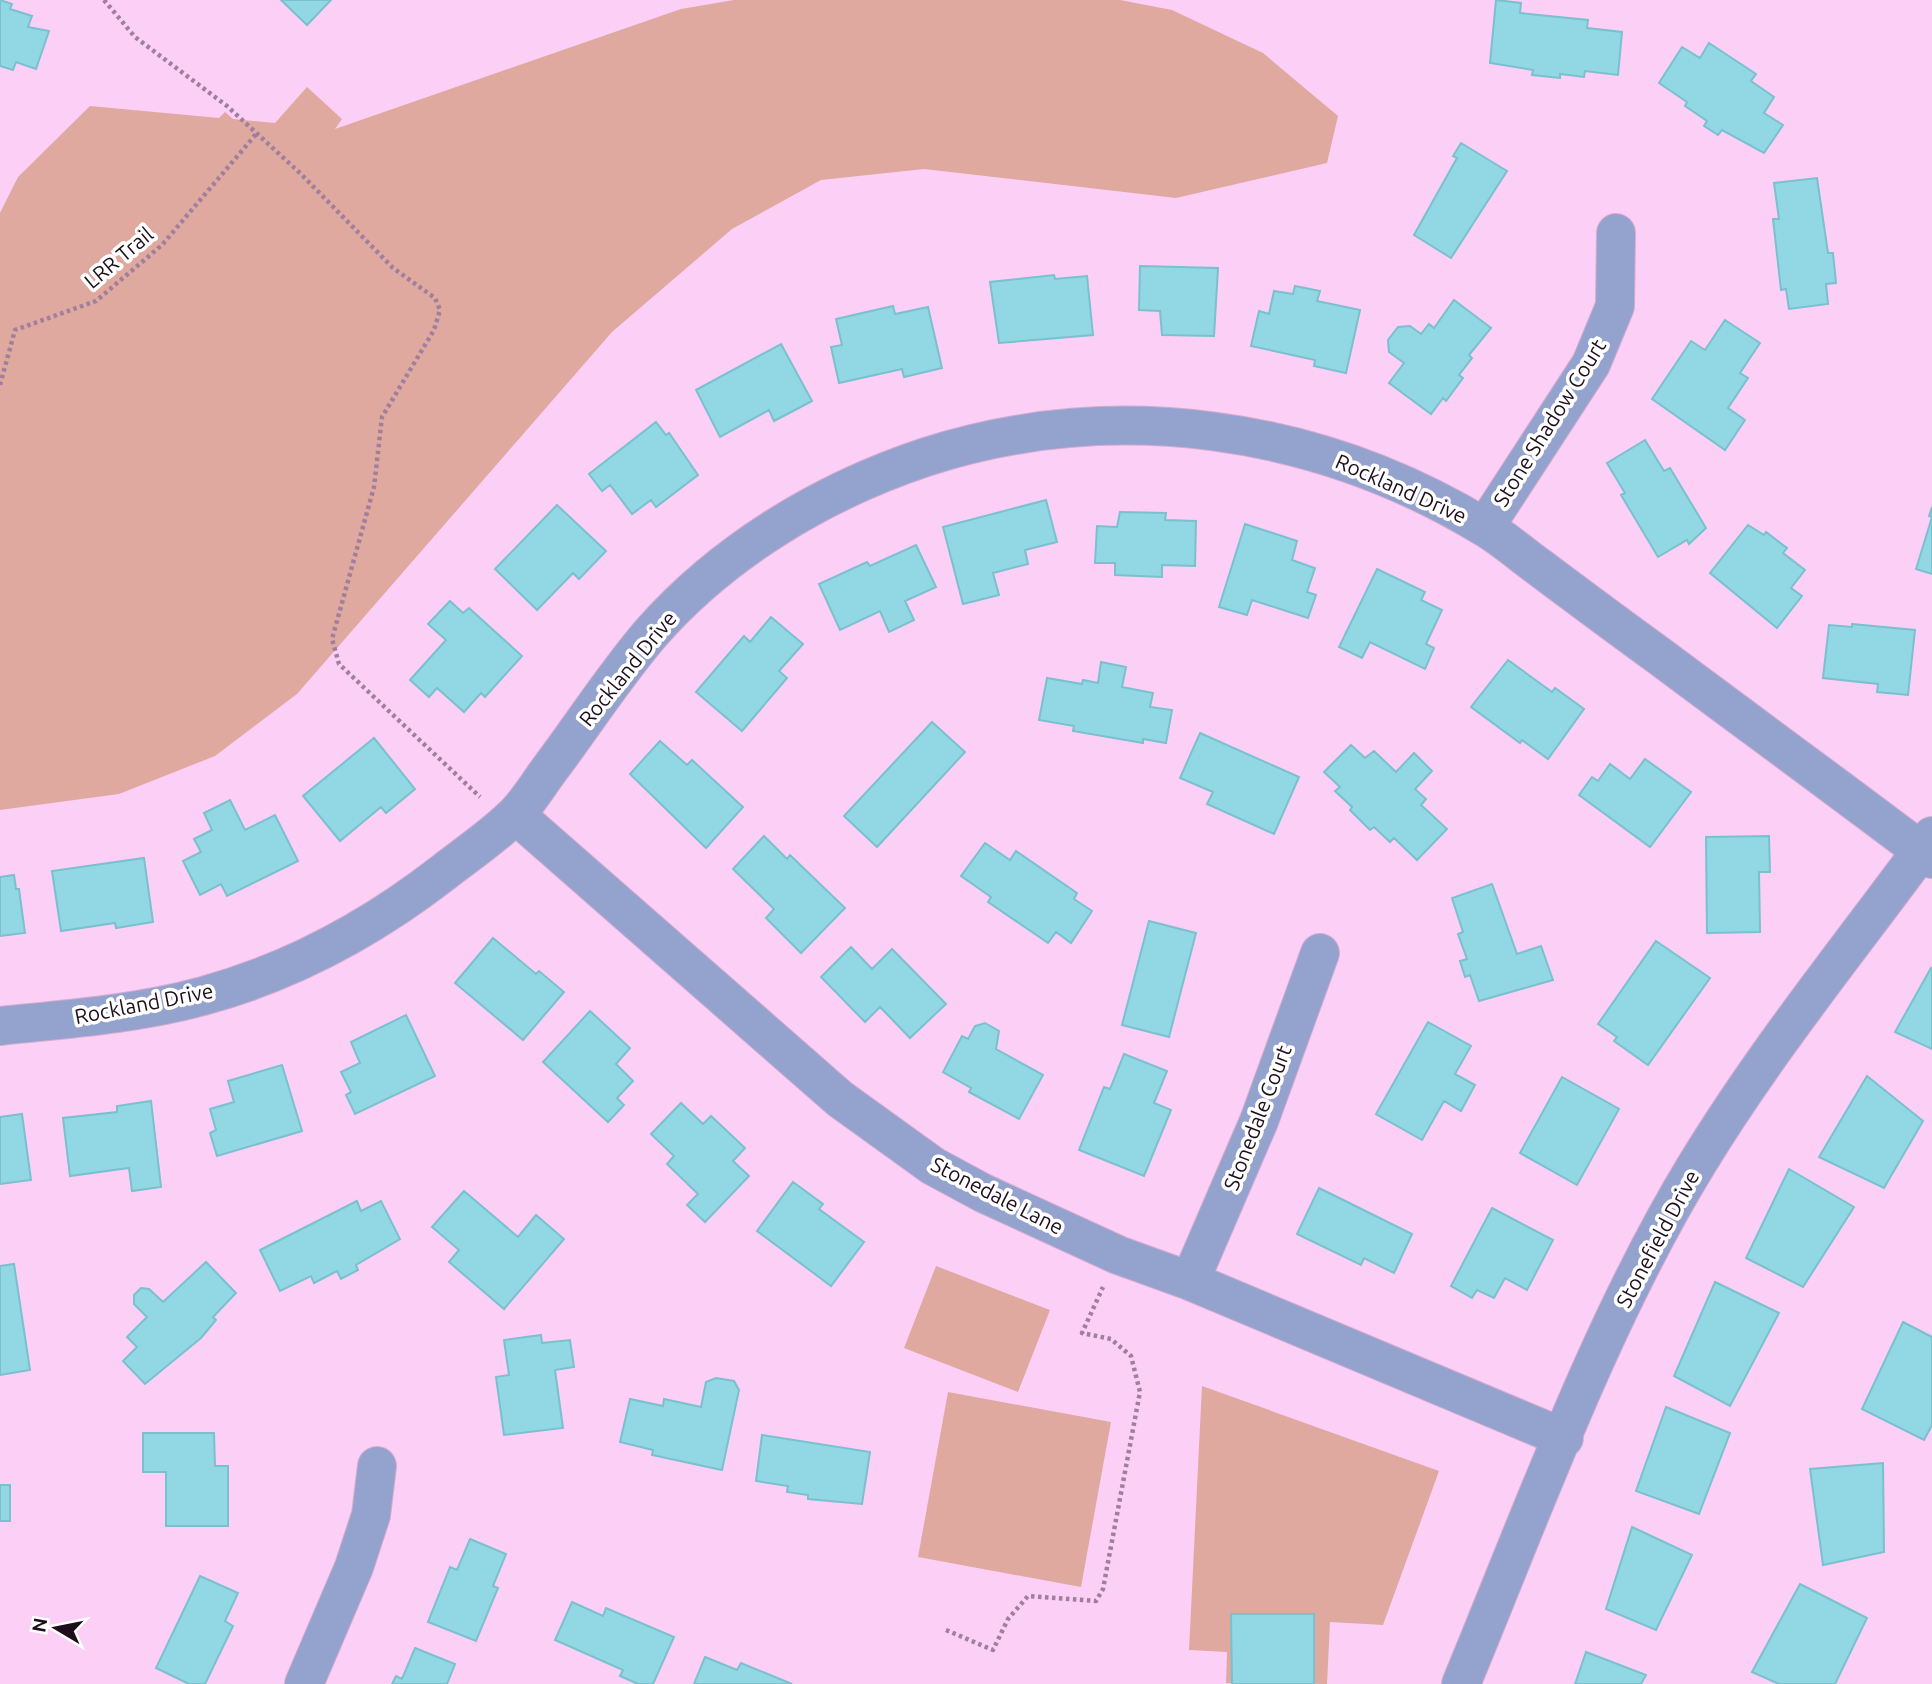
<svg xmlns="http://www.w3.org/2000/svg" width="1932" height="1684" viewBox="0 0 1932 1684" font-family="Ubuntu,sans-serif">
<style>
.green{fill:#dfa9a0}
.building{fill:#91d7e4;stroke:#7ac0cd;stroke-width:2}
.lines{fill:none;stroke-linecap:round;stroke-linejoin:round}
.minor-casing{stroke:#d4acd0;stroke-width:40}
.path{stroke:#9f7f9c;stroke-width:4.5;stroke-dasharray:3.5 3.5;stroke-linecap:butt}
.minor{stroke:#94a3cd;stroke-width:38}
.labels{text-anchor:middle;stroke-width:7;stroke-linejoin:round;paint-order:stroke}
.street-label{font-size:21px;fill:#1d0e1c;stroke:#fff}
</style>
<rect width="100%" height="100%" fill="#fccff7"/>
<path class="green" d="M734 0H1120L1172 10 1263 53 1338 116 1327 163 1176 198 924 169 821 180 732 229 612 332 297 694 215 756 119 794 0 810V213L18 177 90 106 219 118 225 112 233 119 275 123 307 87 342 119 335 129 681 9Z
M936 1266 1050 1310 1018 1392 904 1348Z
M1202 1386 1439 1471 1383 1625 1330 1622 1327 1684 1226 1683 1227 1652 1189 1650Z
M948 1392 1111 1422 1081 1587 918 1557Z"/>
<path class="building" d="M0 0 12 4 10 9 32 16 28 27 49 31 36 69 16 62 13 70 0 66Z
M281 0H331L307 25Z
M1496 0 1521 3 1520 13 1588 20 1587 28 1622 32 1618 75 1585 71 1584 77 1560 74V78L1532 75 1533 70 1490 63Z
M1709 43 1756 74 1751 81 1774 97 1764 113 1783 125 1764 153 1722 130 1718 135 1704 126 1707 121 1685 106 1687 102 1659 83 1682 47 1700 58Z
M1461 143 1507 171 1451 258 1414 235 1457 158 1453 156Z
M1817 178 1828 253H1833L1836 283 1826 284 1828 304 1789 309 1786 289 1781 290 1773 219H1779L1774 183Z
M1140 266 1218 268 1214 336 1162 335 1160 311 1139 310Z
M1054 275 1055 279 1087 276 1093 335 999 343 990 282Z
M1295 286 1320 291 1317 301 1360 310 1346 373 1314 366 1315 360 1251 346 1259 311 1269 314 1274 291 1293 294Z
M1454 300 1491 328 1469 355 1472 358 1459 375 1463 378 1446 401 1443 398 1431 414 1389 383 1404 363 1389 352 1388 340 1398 327 1410 326 1421 334 1429 324 1434 328Z
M893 306 895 314 928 307 942 368 904 377 902 369 839 383 831 347 842 345 836 319Z
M1725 320 1760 343 1740 373 1748 378 1728 408 1745 420 1725 450 1652 399 1691 341 1705 350Z
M781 344 812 401 774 421 769 410 720 437 696 390Z
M656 422 666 435 669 433 698 475 656 507 651 500 632 514 610 485 602 491 589 474Z
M1645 440 1664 471 1670 468 1706 528 1689 544 1687 540 1658 557 1621 495 1625 493 1607 463Z
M1046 500 1057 542 1025 550 1028 564 993 573 999 595 963 604 943 527Z
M557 505 606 551 579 579 573 573 537 610 495 569Z
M1932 507V574L1916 569 1932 517 1929 516Z
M1120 512 1166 513 1165 520 1196 521 1195 566 1162 565V577L1115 575V563H1095L1097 526 1117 527Z
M1245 524 1297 541 1292 560 1315 568 1307 592 1316 595 1308 618 1252 600 1247 615 1219 607Z
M1748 525 1764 535 1766 532 1787 548 1783 553 1805 570 1791 588 1802 596 1777 628 1710 573Z
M916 545 936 587 905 601 914 620 889 632 880 611 840 630 819 584 867 562 870 566Z
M1377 569 1425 592 1421 600 1442 610 1426 644 1434 648 1425 669 1370 642 1362 658 1339 647Z
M450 601 463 613 469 608 522 656 485 697 481 693 464 712 437 688 429 697 410 680 446 640 428 624Z
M771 617 803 644 779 671 787 678 742 731 696 692 744 636 750 642Z
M1852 624 1915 630 1908 695 1877 692 1878 684 1823 678 1829 625 1852 627Z
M1508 660 1552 692 1555 688 1584 709 1548 759 1522 740 1520 743 1471 707Z
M1101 662 1126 667 1122 687 1153 693 1150 707 1172 710 1166 743 1143 739V743L1073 731 1074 726 1039 720 1047 678 1082 684 1083 680 1098 683Z
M932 722 965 752 877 847 844 816Z
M1200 733 1299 777 1274 834 1207 804 1213 792 1180 778Z
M374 738 415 789 386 813 381 807 340 841 303 796Z
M660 741 687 765 692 760 743 807 706 848 630 774Z
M1351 745 1365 758 1374 751 1396 772 1414 753 1432 771 1415 789 1426 799 1421 805 1447 829 1417 860 1394 838 1390 842 1374 827 1370 830 1350 810 1352 807 1335 791 1340 787 1324 772Z
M1645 759 1691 792 1650 847 1579 795 1592 777 1598 781 1610 764 1630 779Z
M230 800 245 830 275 815 298 861 227 896 221 884 200 895 183 861 201 852 194 839 212 830 204 813Z
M764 836 787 859 790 855 845 908 801 953 766 918 774 909 733 869Z
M1769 836 1770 872H1759L1760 932 1707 933 1706 837Z
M985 843 1010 860 1016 851 1077 893 1074 899 1092 911 1071 943 1056 932 1048 943 988 902 991 897 961 876Z
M144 858 153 922 116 928 115 923 61 931 52 871Z
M14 875 16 889H19L25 933 0 936V877Z
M1492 884 1517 954 1541 946 1553 980 1479 1001 1470 975 1465 977 1460 961 1467 959 1458 934 1463 932 1452 898Z
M1149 921 1196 933 1169 1037 1122 1025Z
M493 938 536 974 539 971 564 992 523 1040 455 983Z
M1656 941 1710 978 1648 1065 1614 1041 1617 1037 1598 1024Z
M851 947 872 969 892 949 946 1004 910 1038 880 1007 865 1022 821 977Z
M1931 968 1932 969V1049L1895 1032Z
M590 1011 630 1048 616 1064 633 1081 617 1098 624 1105 608 1122 543 1062Z
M406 1015 435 1076 355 1114 346 1095 351 1092 341 1072 360 1063 351 1042Z
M1428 1022 1471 1046 1455 1074 1475 1085 1461 1111 1444 1101 1422 1140 1376 1114Z
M985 1023 999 1031 996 1049 1043 1075 1019 1119 969 1092 971 1088 943 1072 962 1036 968 1039 975 1026Z
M1124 1054 1167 1071 1154 1103 1171 1110 1144 1176 1079 1150 1104 1087 1110 1089Z
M282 1065 302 1131 217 1156 210 1133 216 1130 210 1109 234 1102 228 1081Z
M1867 1076 1923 1121 1884 1188 1819 1157Z
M1562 1077 1619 1109 1577 1185 1520 1153Z
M151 1101 161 1187 132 1191 129 1168 70 1176 63 1118 117 1112V1106Z
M681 1103 703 1124 711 1116 745 1148 733 1161 749 1176 705 1222 687 1205 698 1194 667 1164 674 1156 651 1134Z
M22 1114 31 1180 0 1184V1117Z
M1789 1169 1854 1207 1803 1287 1746 1258Z
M793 1182 823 1204 819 1209 864 1242 831 1286 757 1231Z
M1319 1188 1412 1234 1394 1273 1364 1258 1361 1265 1297 1234Z
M464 1191 518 1237 536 1215 564 1239 504 1309 449 1262 459 1250 432 1227Z
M357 1201 361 1211 381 1201 400 1239 356 1265 358 1270 341 1279 337 1271 314 1283 311 1276 280 1291 260 1250Z
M1492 1208 1553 1240 1527 1290 1505 1278 1494 1298 1477 1290 1472 1298 1451 1286Z
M206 1262 236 1293 213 1317 216 1320 201 1338 145 1384 123 1361 137 1347 127 1337 147 1317 134 1304V1295L141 1288 149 1289 163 1302Z
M14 1264 30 1370 0 1375V1266Z
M1715 1282 1779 1313 1730 1406 1674 1376Z
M1903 1322 1932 1337V1425L1924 1440 1862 1409Z
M541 1335 542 1343 570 1340 574 1367 555 1370 563 1428 504 1435 496 1377 509 1375 504 1340Z
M716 1378 734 1381 739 1390 722 1470 652 1455 653 1450 620 1442 630 1399 663 1406 664 1399 701 1407 706 1382Z
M1666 1407 1730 1433 1699 1514 1636 1491Z
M143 1433H214L215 1466H228V1526H166V1472H143Z
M762 1435 870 1452 862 1504 808 1499V1495L787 1492 788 1486 756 1481Z
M1883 1463 1884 1552 1823 1565 1810 1469Z
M0 1485H10V1521H0Z
M1632 1527 1692 1555 1656 1630 1606 1609Z
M470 1539 506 1554 493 1586 498 1588 476 1641 428 1622 450 1567 457 1570Z
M200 1576 238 1593 225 1621 233 1626 205 1684H189L156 1668Z
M1800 1584 1867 1618 1835 1684H1779L1752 1672Z
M572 1602 603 1616 606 1608 674 1637 653 1684H638L620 1676 623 1670 555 1640Z
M1231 1614H1314V1684H1232Z
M415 1648 455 1664 447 1684H392L396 1676 402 1679Z
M1586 1652 1646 1675 1641 1684H1575Z
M705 1657 737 1670 741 1663 792 1684H694Z"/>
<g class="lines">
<g class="minor-casing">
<path id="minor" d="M1485 527 1591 364 1615 306 1616 233
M516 815 840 1099 933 1166 983 1193 1118 1255 1190 1281 1564 1438
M0 1026C68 1019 137 1014 203 996 291 972 372 928 444 872 467 854 494 836 515 815 528 802 538 785 549 770 583 725 614 676 651 633 723 551 823 491 926 457 1113 397 1316 425 1484 527 1503 538 1521 554 1539 567 1579 597 1618 626 1658 655 1749 723 1841 790 1932 859
M1190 1281 1259 1121 1320 953
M304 1684 354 1567 371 1515 377 1466
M1461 1684C1532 1513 1601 1321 1697 1164 1767 1049 1853 944 1932 836"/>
</g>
<path class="path" d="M104 0 135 37 227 106 301 174 393 268 435 298 440 310 434 330 382 417 374 487 332 639 339 664 480 797
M0 385 15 330 96 301 162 245 257 133
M946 1630 993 1650 1008 1619 1028 1596 1096 1601 1103 1589 1140 1392 1131 1356 1111 1339 1082 1333 1103 1287"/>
<use href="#minor" class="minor"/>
</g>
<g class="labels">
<g class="street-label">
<text transform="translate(119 258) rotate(-40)" y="7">LRR Trail</text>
<text transform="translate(1550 423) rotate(-58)" y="7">Stone Shadow Court</text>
<text transform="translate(1401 489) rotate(24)" y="7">Rockland Drive</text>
<text transform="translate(628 669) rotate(-51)" y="7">Rockland Drive</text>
<text transform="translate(144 1004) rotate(-11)" y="7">Rockland Drive</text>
<text transform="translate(1258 1118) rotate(-69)" y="7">Stonedale Court</text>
<text transform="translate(997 1196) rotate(27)" y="7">Stonedale Lane</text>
<text transform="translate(1658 1239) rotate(-62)" y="7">Stonefield Drive</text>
</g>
</g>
<g transform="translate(56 1628) rotate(280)" stroke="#ffffff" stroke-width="5" paint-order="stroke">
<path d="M0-5L12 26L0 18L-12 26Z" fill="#1d0e1c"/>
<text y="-10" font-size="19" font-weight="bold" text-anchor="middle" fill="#1d0e1c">N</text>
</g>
</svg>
